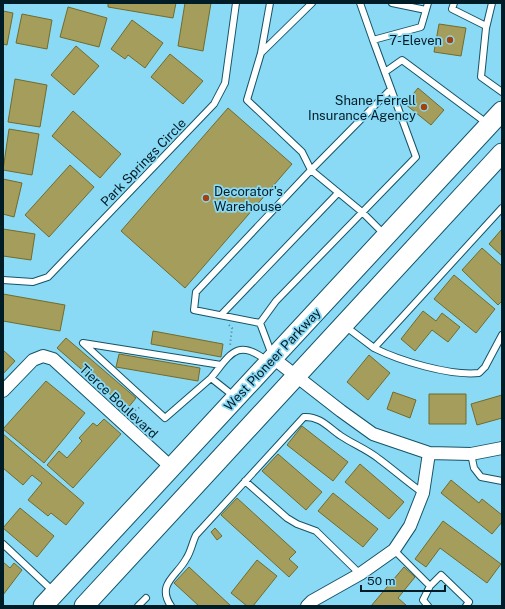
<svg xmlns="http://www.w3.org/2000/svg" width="505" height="609" viewBox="0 0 505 609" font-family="'Public Sans',sans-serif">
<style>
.building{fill:#a59d5c;stroke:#736b2a}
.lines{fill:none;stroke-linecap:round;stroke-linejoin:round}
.service-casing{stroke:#145467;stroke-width:8}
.minor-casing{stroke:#145467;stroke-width:14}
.primary-casing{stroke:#145467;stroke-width:21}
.path{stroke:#4c8498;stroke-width:2;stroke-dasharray:1 3;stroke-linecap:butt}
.service{stroke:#fff;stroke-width:6}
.minor{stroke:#fff;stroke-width:12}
.primary{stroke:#fff;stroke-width:19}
.poi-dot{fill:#a4400c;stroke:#8ad9f5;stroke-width:1.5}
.labels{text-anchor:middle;stroke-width:3.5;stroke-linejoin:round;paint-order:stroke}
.poi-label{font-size:13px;fill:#001c26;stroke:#8ad9f5;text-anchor:end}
.street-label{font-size:13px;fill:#001c26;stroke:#8ad9f5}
</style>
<rect width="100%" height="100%" fill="#8ad9f5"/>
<path class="building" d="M108 3H176L173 18 108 7Z
M185 3H211L203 51 178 46Z
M68 7 107 18 99 47 60 37Z
M3 11 13 13 7 45 3 44Z
M22 14 52 20 47 49 16 43Z
M132 20 163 43 145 68 128 55 125 59 111 49Z
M439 24 466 28 461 56 434 52Z
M76 46 99 66 74 95 51 75Z
M170 54 203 81 183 104 151 77Z
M15 79 47 85 40 127 8 122Z
M418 88 444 110 431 125 405 104Z
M228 108 292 164 185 288 121 231Z
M73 111 121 154 100 178 52 136Z
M9 129 39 134 32 175 3 170Z
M70 165 94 187 49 237 25 215Z
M3 179 22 183 14 217 3 214Z
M3 229 35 234 31 260 3 256Z
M502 229V256L489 244Z
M482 248 502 266V301L498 305 462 270Z
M454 275 495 309 476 333 434 299Z
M3 294 65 305 60 331 3 321Z
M423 311 436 321 442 313 460 327 448 342 432 330 415 351 401 339Z
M153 331 223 344 221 357 151 344Z
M66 338 136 398 127 409 57 348Z
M3 350 15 361 3 374Z
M119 354 200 368 198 381 116 367Z
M369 355 390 373 368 400 347 382Z
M46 381 85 413 44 463 3 429Z
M393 392 416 400 410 418 387 409Z
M429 394H466V424H429Z
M502 395V418L477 425 471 404Z
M104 419 121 434 73 488 47 465 59 451 67 458 82 441 79 438 93 423 97 426Z
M302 426 348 462 333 481 287 445Z
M3 434 84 503 66 525 51 513 48 516 28 500 42 483 32 475 23 485 3 468Z
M278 454 322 492 306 510 262 471Z
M360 464 404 502 389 519 345 482Z
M451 480 479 503 482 499 502 515V522L492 534 441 493Z
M333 493 378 529 363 547 318 511Z
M237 498 296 552 289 559 298 567 289 577 221 515Z
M20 508 54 536 37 557 3 528Z
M443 521 501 564 487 583 440 548 426 567 415 559Z
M215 528 222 536 217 540 211 532Z
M257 560 277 576 253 606H247L231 593Z
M3 562 10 568 14 563 22 570 3 595Z
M189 567 231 606H199L174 583Z
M404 567 415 577 398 598 407 606H371Z"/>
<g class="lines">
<g class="service-casing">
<path id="service" d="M312 3 261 53 247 100 302 152 311 170 196 292 194 310 260 323 276 301 416 157 373 40 421 27 428 3
M360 3 373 40
M392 3 426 10
M454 3 452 9 486 26
M492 3 486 28 481 77 502 92
M261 53 270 3
M385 72 402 60 488 124
M385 235 362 212 311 170 391 89
M3 280 33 282 48 277 214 104 225 83 236 3
M221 315 338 193
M260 323 272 355
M345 326 374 348 502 208
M374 348C400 361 450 376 479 373L485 367 502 335
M211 378 165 418 83 343 221 365
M235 397 211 378C230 355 237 337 267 361
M471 454 474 468 481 477 502 481
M245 481 287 518 297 524 316 531 360 574
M3 544 54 592
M394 550 430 586
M138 606 146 598
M171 606C156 584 177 576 186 559 191 552 192 543 196 535L304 417C320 416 329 428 341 436 353 444 368 450 379 459 394 470 407 482 423 493
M428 606 423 600 430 586 441 575 469 602 466 606"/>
</g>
<g class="minor-casing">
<path id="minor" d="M273 358 341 411 373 434 429 453 471 454 502 448
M3 391 33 360 43 356 53 359 172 468
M307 606 312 601 360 574 394 550 410 526 423 493 429 453"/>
</g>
<g class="primary-casing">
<path id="primary" d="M43 606 502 111
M84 606 502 153"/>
</g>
<path class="path" d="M229 325 232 328 230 346
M132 413 141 406"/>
<use href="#service" class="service"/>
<use href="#minor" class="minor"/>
<use href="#primary" class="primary"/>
</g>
<g class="poi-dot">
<circle cx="450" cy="40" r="4"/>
<circle cx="424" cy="107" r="4"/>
<circle cx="206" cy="198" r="4"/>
</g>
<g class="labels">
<g class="poi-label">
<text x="442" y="45">7-Eleven</text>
<text x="416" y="105">Shane Ferrell<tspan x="416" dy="15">Insurance Agency</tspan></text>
<text x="214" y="196" text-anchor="start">Decorator's<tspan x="214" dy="15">Warehouse</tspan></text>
</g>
<g class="street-label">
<text transform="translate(143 162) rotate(-46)" y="5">Park Springs Circle</text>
<text transform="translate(272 359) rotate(-47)" y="5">West Pioneer Parkway</text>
<text transform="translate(119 401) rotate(43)" y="5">Tierce Boulevard</text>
</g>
</g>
<rect width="505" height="609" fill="none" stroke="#001c26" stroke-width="8"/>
<path d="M361 585v6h84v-6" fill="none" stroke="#001c26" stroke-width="2"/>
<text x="367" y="585" font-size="12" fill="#001c26" stroke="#8ad9f5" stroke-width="3" paint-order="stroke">50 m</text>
</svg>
